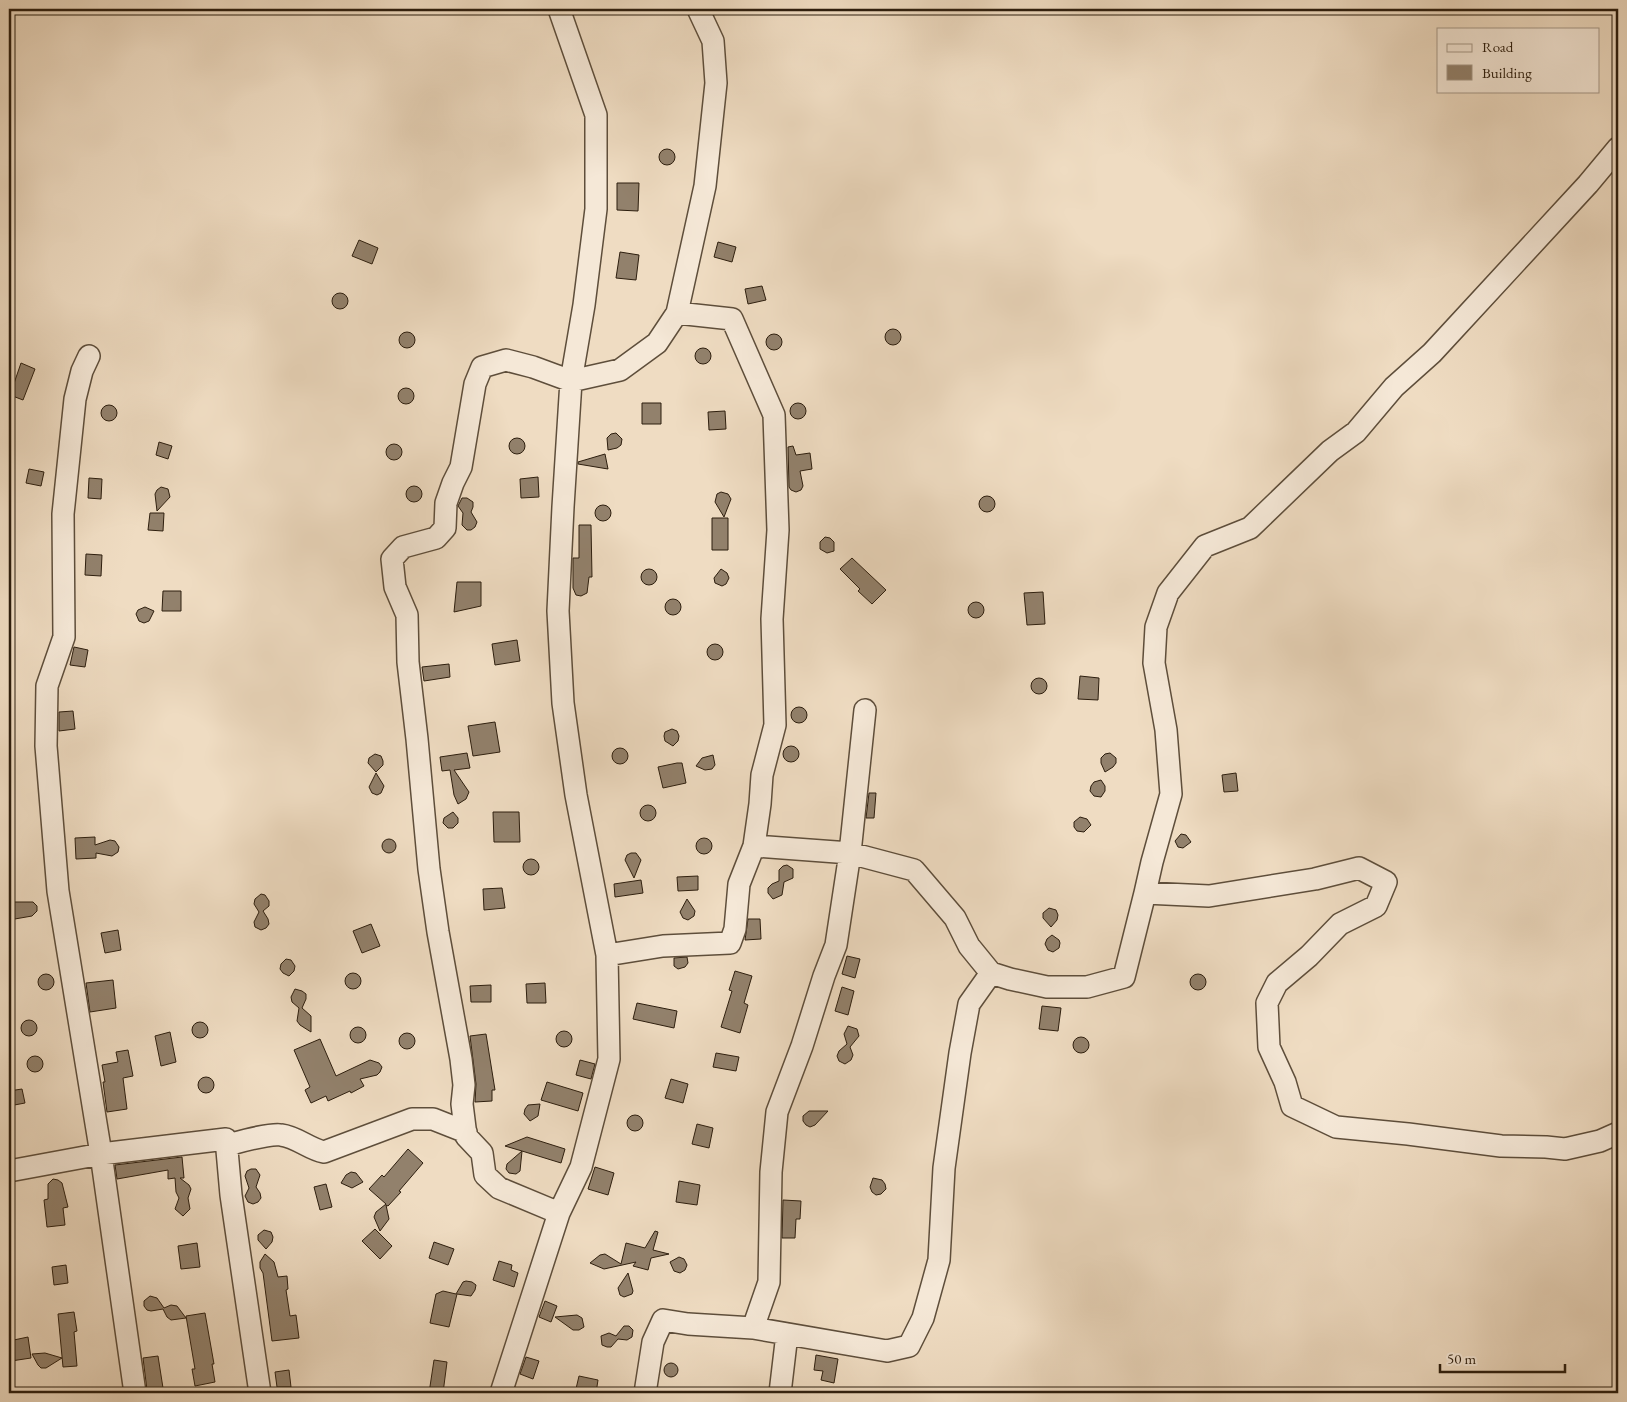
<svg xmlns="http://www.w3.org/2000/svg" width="1627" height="1402" viewBox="0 0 1627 1402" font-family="'EB Garamond',serif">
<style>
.building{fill:#92816c;stroke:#2d1e0e}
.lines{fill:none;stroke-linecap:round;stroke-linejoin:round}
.minor-casing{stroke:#5e4e3b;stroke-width:24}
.minor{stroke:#f5e8d7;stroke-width:21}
</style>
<rect width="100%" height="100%" fill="#efdcc2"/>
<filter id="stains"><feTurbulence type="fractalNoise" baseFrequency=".004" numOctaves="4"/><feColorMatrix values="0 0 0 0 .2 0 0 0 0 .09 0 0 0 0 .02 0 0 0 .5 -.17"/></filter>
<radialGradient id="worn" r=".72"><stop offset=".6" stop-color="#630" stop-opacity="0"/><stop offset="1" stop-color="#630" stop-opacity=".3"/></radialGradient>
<path class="building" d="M659 157a8 8 0 1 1 16 0a8 8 0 1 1-16 0Z
M617 183H639L638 211 617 210Z
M359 240 378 248 372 264 352 256Z
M718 242 736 247 732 262 714 257Z
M620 252 639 255 636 280 616 278Z
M762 286 766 300 748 304 745 289Z
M332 301a8 8 0 1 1 16 0a8 8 0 1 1-16 0Z
M885 337a8 8 0 1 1 16 0a8 8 0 1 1-16 0Z
M399 340a8 8 0 1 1 16 0a8 8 0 1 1-16 0Z
M766 342a8 8 0 1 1 16 0a8 8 0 1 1-16 0Z
M695 356a8 8 0 1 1 16 0a8 8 0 1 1-16 0Z
M21 363 35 369 23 400 10 395Z
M398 396a8 8 0 1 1 16 0a8 8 0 1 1-16 0Z
M642 403H661V424H642Z
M790 411a8 8 0 1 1 16 0a8 8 0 1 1-16 0Z
M101 413a8 8 0 1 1 16 0a8 8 0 1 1-16 0Z
M725 411 726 429 709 430 708 412Z
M616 433 622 439 621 445 617 448 608 450 607 438 611 434Z
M509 446a8 8 0 1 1 16 0a8 8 0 1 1-16 0Z
M159 442 172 446 168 459 156 455Z
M386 452a8 8 0 1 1 16 0a8 8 0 1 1-16 0Z
M793 446 796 455 810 453 812 469 800 471 803 486 801 490 796 492 791 490 789 487 788 447Z
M605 454 608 469 578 464V462Z
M29 469 44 472 41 486 26 483Z
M538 477 539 497 521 498 520 479Z
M89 478 102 479 101 499 88 498Z
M406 494a8 8 0 1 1 16 0a8 8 0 1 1-16 0Z
M161 487 168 489 170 497 157 511 155 494 157 490Z
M721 492 728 494 731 499 724 517 715 502 717 494Z
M979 504a8 8 0 1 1 16 0a8 8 0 1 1-16 0Z
M462 498H467L473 502V507L471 512 477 522 475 527 471 530H467L462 525 463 513 458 506Z
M595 513a8 8 0 1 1 16 0a8 8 0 1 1-16 0Z
M150 513H164L163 531 148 530Z
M712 518H728V550H712Z
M579 525H591L592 577H589L587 593 581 596 576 595 573 588V558H579Z
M825 537 830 538 834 542V551L827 553 820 549V542Z
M86 554 102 555 101 576 85 575Z
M852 558 886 590 872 604 858 591 860 589 840 569Z
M721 569 727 573 729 578 726 584 722 586 715 583 714 578Z
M641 577a8 8 0 1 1 16 0a8 8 0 1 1-16 0Z
M457 582H481V606L454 612Z
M163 591H181V611H162Z
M1043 592 1045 624 1027 625 1024 593Z
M665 607a8 8 0 1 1 16 0a8 8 0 1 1-16 0Z
M968 610a8 8 0 1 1 16 0a8 8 0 1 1-16 0Z
M145 607 154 611 149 621 144 623 139 621 136 614 138 610Z
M517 640 520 661 495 665 492 644Z
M707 652a8 8 0 1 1 16 0a8 8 0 1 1-16 0Z
M74 647 88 650 85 667 70 665Z
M449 664 450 677 424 681 422 667Z
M1080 676 1099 678 1098 700 1078 699Z
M1031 686a8 8 0 1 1 16 0a8 8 0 1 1-16 0Z
M791 715a8 8 0 1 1 16 0a8 8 0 1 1-16 0Z
M73 711 75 729 59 731V712Z
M495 722 500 752 473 756 468 726Z
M672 729 677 731 679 736 678 741 673 746 665 741 664 736 665 732Z
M783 754a8 8 0 1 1 16 0a8 8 0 1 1-16 0Z
M612 756a8 8 0 1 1 16 0a8 8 0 1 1-16 0Z
M467 753 470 768 454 770 469 792 466 799 458 804 454 795 450 770 442 771 440 757Z
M1110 753 1116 758V763L1113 767 1105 772 1101 763V758L1105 754Z
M375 754 381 756 383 761V765L376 772 368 763 369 758Z
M713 755 715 765 712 769 705 770 696 766 702 758Z
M677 763H682L686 783 663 788 658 767Z
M376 773 384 786 381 793 377 795 372 793 369 787Z
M1236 773 1238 791 1224 792 1222 775Z
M1101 780 1105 786V791L1101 797 1094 796 1090 791 1091 786 1094 782Z
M869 793H876L874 818H866Z
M640 813a8 8 0 1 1 16 0a8 8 0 1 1-16 0Z
M453 812 458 818V823L453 828H448L443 823 444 818Z
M493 812H519L520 842H494Z
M1080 817 1087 819 1091 825 1084 832 1077 831 1074 827V822Z
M1181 834 1186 835 1191 842 1183 848 1178 847 1175 841Z
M95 837V845L110 840 115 841 119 847 118 852 112 856 96 853V858L76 859 75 838Z
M696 846a8 8 0 1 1 16 0a8 8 0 1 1-16 0Z
M382 846a7 7 0 1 1 14 0a7 7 0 1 1-14 0Z
M631 853H636L641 860 634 878 625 860 627 855Z
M523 867a8 8 0 1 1 16 0a8 8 0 1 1-16 0Z
M787 865 793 869V878L784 882 782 895 773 899 768 893V888L772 884 779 881V870L783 866Z
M698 876V890L678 891 677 877Z
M641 880 643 893 615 897 614 884Z
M502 888 505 908 484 910 483 889Z
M261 894 265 895 269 901V906L263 911 268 919 269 924 266 928 261 930 255 927 254 922 259 912 254 904 255 899Z
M687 899 695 911 694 916 688 920 683 918 680 912Z
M9 902H33L37 906V911L32 916 9 920Z
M1049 908 1056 910 1058 915 1057 920 1051 927 1043 918V913Z
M748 919H760L761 939 745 940Z
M371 924 380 946 362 953 353 931Z
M118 930 121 950 105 953 101 933Z
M1052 935 1059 940 1060 943 1059 948 1053 952 1048 950 1045 944 1047 939Z
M847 956 860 959 855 978 842 974Z
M687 957 688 963 685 967 678 969 674 966V958Z
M286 959 291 960 295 966 294 971 289 976 283 973 280 969 281 964Z
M735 971 752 976 744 1003 748 1005 740 1033 721 1027 732 991 729 990Z
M345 981a8 8 0 1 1 16 0a8 8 0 1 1-16 0Z
M38 982a8 8 0 1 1 16 0a8 8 0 1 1-16 0Z
M1190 982a8 8 0 1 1 16 0a8 8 0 1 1-16 0Z
M113 980 116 1008 90 1012 86 983Z
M545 983 546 1003H527L526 984Z
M491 985V1002H471L470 986Z
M842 987 854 991 848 1015 835 1011Z
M295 989 302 991 306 994V999L302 1008 311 1016V1032L300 1025 297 1021 299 1008 292 1002 291 997Z
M637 1003 677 1011 674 1028 633 1019Z
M1042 1006 1061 1008 1058 1031 1039 1029Z
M21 1028a8 8 0 1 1 16 0a8 8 0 1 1-16 0Z
M192 1030a8 8 0 1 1 16 0a8 8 0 1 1-16 0Z
M848 1026 857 1029 859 1036 850 1047 853 1055 851 1060 845 1064 839 1061 837 1056 839 1051 847 1044 844 1034Z
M350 1035a8 8 0 1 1 16 0a8 8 0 1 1-16 0Z
M556 1039a8 8 0 1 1 16 0a8 8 0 1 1-16 0Z
M170 1032 176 1062 161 1066 155 1036Z
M399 1041a8 8 0 1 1 16 0a8 8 0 1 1-16 0Z
M486 1034 495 1090H492V1101L475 1102 476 1084 470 1036Z
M1073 1045a8 8 0 1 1 16 0a8 8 0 1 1-16 0Z
M320 1039 336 1076 370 1060 379 1063 382 1067 380 1072 377 1075 360 1079 364 1086 351 1093 350 1091 328 1101 326 1096 311 1103 305 1090 310 1087 294 1050Z
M128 1050 133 1076 123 1078 127 1109 107 1112 103 1082H105L102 1065 118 1062 116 1052Z
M716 1053 739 1057 736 1071 713 1067Z
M27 1064a8 8 0 1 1 16 0a8 8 0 1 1-16 0Z
M580 1060 595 1064 591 1079 576 1075Z
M198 1085a8 8 0 1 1 16 0a8 8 0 1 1-16 0Z
M671 1079 688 1084 683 1103 665 1098Z
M547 1082 583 1093 578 1111 541 1100Z
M22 1089 25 1103 9 1106V1091Z
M540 1104 538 1116 530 1121 524 1114 525 1109 528 1105Z
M809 1111H828L815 1125 810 1127 806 1125 803 1121V1116Z
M627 1123a8 8 0 1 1 16 0a8 8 0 1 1-16 0Z
M697 1124 713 1128 709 1148 692 1144Z
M527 1137 565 1149 561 1163 522 1151 520 1171 516 1174 509 1173 506 1169 507 1164 522 1151 505 1146Z
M408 1149 423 1163 399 1191 401 1192 388 1206 386 1205 389 1219 380 1231 374 1217 376 1212 386 1204 369 1189 382 1175 384 1177Z
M182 1157 184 1178H180L189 1185 191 1189 188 1198 190 1209 183 1216 175 1209 179 1198 176 1192 175 1178 168 1179V1170L117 1179 115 1165Z
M595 1167 614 1173 608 1195 588 1189Z
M251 1169H256L260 1175 256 1187 260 1193 261 1198 258 1202 253 1204 248 1202 245 1196 249 1188 245 1176 247 1171Z
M351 1172 356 1173 363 1182 352 1188 341 1183 346 1175Z
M873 1178 882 1180 885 1184 886 1189 881 1194 876 1195 872 1192 870 1187Z
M53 1179 58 1180 62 1183 68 1207 63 1208 65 1225 47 1227 44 1200 48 1199V1184Z
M679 1181 700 1185 697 1205 676 1202Z
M326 1184 332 1207 320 1210 314 1187Z
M783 1200 801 1201 800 1219H796L795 1238H782Z
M375 1229 392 1246 380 1259 362 1241Z
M264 1230 271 1232 273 1237 272 1242 266 1249 258 1240V1235Z
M655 1231 658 1232 653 1250 669 1254 651 1258 648 1270 633 1266 636 1262 604 1269 590 1263 600 1255 605 1254 621 1264 626 1243 645 1248Z
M434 1242 454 1249 448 1265 429 1258Z
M197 1243 200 1267 181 1269 178 1246Z
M265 1254 274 1262 278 1277 287 1276 288 1289 286 1290 290 1316 296 1315 299 1338 272 1341 263 1273 260 1268V1262Z
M679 1257 684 1259 687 1265 685 1270 680 1273 674 1271 670 1262Z
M499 1261 512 1265 511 1270 518 1273 514 1287 493 1280Z
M66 1265 68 1283 54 1285 52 1267Z
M628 1273 633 1291 632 1294 624 1297 620 1295 618 1288Z
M466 1281 472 1282 476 1285 475 1290 471 1296 457 1294 449 1327 430 1323 436 1294 443 1291 456 1294 463 1282Z
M150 1296 157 1298 164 1308 171 1305 177 1306 186 1318 171 1320 167 1317 163 1309 151 1311 147 1310 144 1306V1301Z
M545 1301 557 1306 551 1322 539 1317Z
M74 1312 77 1331 74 1332 77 1366 63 1367 58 1314Z
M205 1313 214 1364H212L215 1382 195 1386 192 1369H195L186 1316Z
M577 1315 582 1318 584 1327 579 1330H573L555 1317Z
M624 1326H629L633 1330 632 1337 627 1340 618 1339 611 1347H607L602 1345 601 1336 609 1333 616 1336Z
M28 1337 31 1358 11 1361 9 1341Z
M45 1353 62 1358 46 1368H41L38 1365 32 1354Z
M816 1355 838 1359 834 1383 821 1380 823 1371 814 1370Z
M158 1356 163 1388 147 1390 143 1358Z
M526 1357 539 1361 533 1379 520 1374Z
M434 1360 447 1362 443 1393H429Z
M664 1370a7 7 0 1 1 14 0a7 7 0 1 1-14 0Z
M289 1370 291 1387H277L275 1372Z
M579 1376 598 1380 596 1393H575Z"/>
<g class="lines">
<g class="minor-casing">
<path id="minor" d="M677 313 732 319 774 415 778 530 772 619 775 725 762 775 760 804 754 846 850 853 914 870 955 918 969 946 991 973 1010 979 1047 987H1087L1124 977 1145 893 1209 896 1315 879 1359 868 1386 882 1376 906 1340 924 1309 956 1277 983 1267 1003 1269 1047 1285 1082 1292 1106 1336 1127 1408 1134 1501 1146 1546 1147 1565 1149 1600 1141 1618 1133
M89 356 82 371 75 399 63 514 64 637 47 686 46 746 58 891 101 1154 135 1393
M1145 893 1152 862 1171 794 1166 730 1154 663 1156 627 1168 593 1205 546 1250 528 1330 451 1356 432 1394 387 1432 353 1588 184 1618 148
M607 955 663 946 730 943 735 929 739 884 754 846
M227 1145C239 1142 270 1133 281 1135 297 1137 309 1149 324 1152L412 1119H433L466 1132
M9 1171 101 1154 226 1139 231 1195 260 1393
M559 1213 499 1188 485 1175 482 1153 466 1136 462 1104 464 1085 461 1059 438 932 429 869 417 739 408 662 407 615 395 587 392 559 403 547 436 538 445 528 446 503 453 483 461 467 475 384 482 367 506 360 533 367 571 381 620 370 657 343 677 313 705 186 716 83 713 41 698 9
M753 1328 887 1351 909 1346 923 1318 939 1260 944 1168 960 1053 969 1004 991 973
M501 1393 559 1213 581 1167 609 1059 607 955 576 795 563 703 558 611 563 507 571 381 584 305 596 209V115L559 9
M645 1393 653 1342 663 1320 688 1324 753 1328 769 1282 771 1172 777 1112 802 1046 824 976 836 945 850 853 865 710
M780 1393 787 1334"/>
</g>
<use href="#minor" class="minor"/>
</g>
<rect width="1627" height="1402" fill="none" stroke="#efdcc2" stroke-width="30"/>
<rect x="10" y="10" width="1607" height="1382" fill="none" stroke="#2d1e0e" stroke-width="2.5"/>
<rect x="15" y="15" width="1597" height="1372" fill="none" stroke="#2d1e0e"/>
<rect x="1437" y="28" width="162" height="65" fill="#f5e8d7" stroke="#a59787"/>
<rect x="1447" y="44" width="25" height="8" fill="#f5e8d7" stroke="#a59787"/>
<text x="1482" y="52" font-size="15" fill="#2d1e0e">Road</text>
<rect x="1447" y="65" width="25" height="15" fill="#92816c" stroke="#a59787"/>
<text x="1482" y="78" font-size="15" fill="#2d1e0e">Building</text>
<path d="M1440 1364v8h125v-8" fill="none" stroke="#2d1e0e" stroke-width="2.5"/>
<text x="1447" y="1364" font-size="15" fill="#2d1e0e" stroke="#f5e8d7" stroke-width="4" paint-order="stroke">50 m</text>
<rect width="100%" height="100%" filter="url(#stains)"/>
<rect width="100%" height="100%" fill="url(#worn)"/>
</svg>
